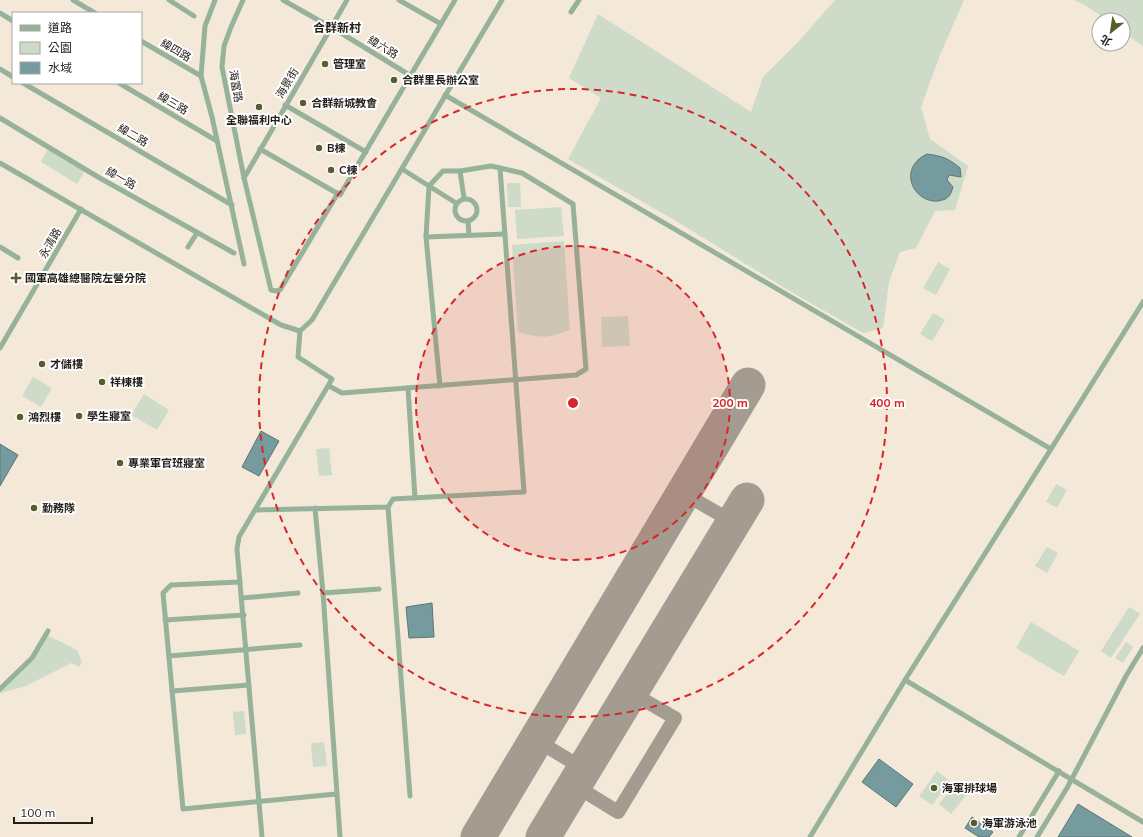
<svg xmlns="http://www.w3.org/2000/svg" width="1143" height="837" font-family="Mulish,'Noto Sans TC',sans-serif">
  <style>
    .green { fill: #cddbc8 }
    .water { fill: #759b9f; stroke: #5c7676 }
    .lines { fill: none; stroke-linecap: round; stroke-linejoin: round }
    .taxiway { stroke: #a49c90; stroke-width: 14 }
    .runway { stroke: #a49c90; stroke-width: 35 }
    .minor { stroke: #96b29b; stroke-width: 5 }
    .ring { fill: none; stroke: #d62828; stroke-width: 2; stroke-dasharray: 7 5 }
    .poi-dot { fill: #575e2c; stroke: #fff; stroke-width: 1.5 }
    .labels { text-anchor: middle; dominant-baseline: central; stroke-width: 4; stroke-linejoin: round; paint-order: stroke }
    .street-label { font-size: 11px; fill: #221e18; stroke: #fff }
    .poi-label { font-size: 11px; font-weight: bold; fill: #221e18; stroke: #fff; text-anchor: start }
    .neighbourhood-label { font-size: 12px; font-weight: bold; fill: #221e18; stroke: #fff }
    .centre { fill: #d62828; stroke: #fff; stroke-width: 2 }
    .ring-label { font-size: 12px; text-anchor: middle; font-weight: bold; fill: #d62828; stroke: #fff; stroke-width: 4; stroke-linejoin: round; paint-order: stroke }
  </style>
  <rect width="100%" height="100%" fill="#f4e8d9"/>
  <g class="green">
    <path d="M835,0h129l-24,55 -19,52 9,32 38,27 -13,44 -20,1 -19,37 -16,4 -11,30 -6,46 -20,5 -75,-43 -112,-69 -108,-62 33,-61 -32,-20 29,-64 153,98 12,-35 35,-35z"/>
    <path d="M1074,0h69v46l-20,-14v-12h-16l-22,-15z"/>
    <path d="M48,149l37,22 -8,13 -36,-22z"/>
    <path d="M507,183h13l1,24h-13z"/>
    <path d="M561,207l3,29 -47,3 -2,-29z"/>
    <path d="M564,241l6,89c-24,9 -27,8 -52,2l-6,-87z"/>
    <path d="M938,262l12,7 -14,26 -13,-7z"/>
    <path d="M933,313l12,7 -13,21 -12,-7z"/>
    <path d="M628,316l2,30 -28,1 -1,-30z"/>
    <path d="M33,377l19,11 -11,19 -19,-11z"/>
    <path d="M144,394l25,16 -12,20 -26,-15z"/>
    <path d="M329,448l3,27 -13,1 -3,-27z"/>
    <path d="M1056,484l11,6 -10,18 -11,-6z"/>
    <path d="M1047,547l11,6 -11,20 -12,-7z"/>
    <path d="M1129,607l11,7 -29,44 -10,-7z"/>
    <path d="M1031,622l48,29 -15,25 -48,-28z"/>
    <path d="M47,635l30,15 5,12 -3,5 -8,-4 -45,23 -26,7v-2l33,-32z"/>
    <path d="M1126,642l7,5 -10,16 -8,-5z"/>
    <path d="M244,711l2,23 -11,1 -2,-23z"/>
    <path d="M324,742l3,24 -14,1 -2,-24z"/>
    <path d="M937,771l13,10 -18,24 -13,-9z"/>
    <path d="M955,784l12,10 -16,20 -12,-10z"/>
  </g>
  <g class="water">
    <path d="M927,154c15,2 21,4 33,14l1,9 -12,-2 -2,5 6,7c-1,3 -2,7 -4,9 -3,4 -7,4 -11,5 -25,2 -41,-33 -11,-47z"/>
    <path d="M261,431l18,10 -20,35 -17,-9z"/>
    <path d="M0,444l18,11 -18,31z"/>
    <path d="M432,603l2,34 -25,1 -3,-31z"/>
    <path d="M879,759l34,25 -17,23 -34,-25z"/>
    <path d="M1078,804l54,33h-74z"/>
    <path d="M972,817l21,15 -4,5h-10l-14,-9z"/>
  </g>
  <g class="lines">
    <g class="taxiway">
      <path d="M683,493l50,29"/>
      <path d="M536,740l48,29"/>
      <path d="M574,785l44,27 57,-94 -45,-26"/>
    </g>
    <g class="runway">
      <path d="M478,837l270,-452"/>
      <path d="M543,837l204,-337"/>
    </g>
    <g class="minor">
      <path d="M73,0l22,13"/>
      <path d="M169,0l25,16"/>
      <path d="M215,0l-10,26 -4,50 11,41 32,147"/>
      <path d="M243,0l-12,27 -7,19 -2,21 22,111 27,112 5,1 4,-1 58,-97"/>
      <path d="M283,0l58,33 70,43"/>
      <path d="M399,0l42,24"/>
      <path d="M571,12l8,-12"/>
      <path d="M0,13l13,8"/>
      <path d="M141,41l60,35"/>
      <path d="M0,69l13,8"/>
      <path d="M23,83l209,122"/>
      <path d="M119,83l98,58"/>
      <path d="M445,95l606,354"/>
      <path d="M285,105l81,47"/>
      <path d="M0,118l98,59 136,76"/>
      <path d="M260,149l80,46 115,-195"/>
      <path d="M0,163l281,162 19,6 12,-11 190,-320"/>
      <path d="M402,169l54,34"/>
      <path d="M460,171l4,27"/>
      <path d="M244,178l103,-178"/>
      <circle cx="466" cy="210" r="11"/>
      <path d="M468,221l1,14"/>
      <path d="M426,237l79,-3"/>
      <path d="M0,247l18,11"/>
      <path d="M188,247l9,-14"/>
      <path d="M0,348l81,-139"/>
      <path d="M329,386l13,7 234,-18 10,-6 -13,-165 -51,-31 -31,-7 -31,5h-17l-14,15 -3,51 14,149"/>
      <path d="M408,388l7,110"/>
      <path d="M388,507l22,289"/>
      <path d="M315,508l8,85 17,244"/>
      <path d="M255,510l133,-3 5,-8 131,-7 -24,-324"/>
      <path d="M240,582l-69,3 -8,8 20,216 153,-15"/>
      <path d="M323,593l56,-4"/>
      <path d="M242,598l56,-5"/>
      <path d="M165,620l79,-5"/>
      <path d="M169,656l131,-11"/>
      <path d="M905,680l238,142"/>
      <path d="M0,689l32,-31 16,-27"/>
      <path d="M172,691l77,-6"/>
      <path d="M262,837l-25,-288 2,-12 93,-158 -34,-22 2,-26"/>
      <path d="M810,837l95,-157 146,-231 92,-147"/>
      <path d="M1019,837l40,-66"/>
      <path d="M1037,837l30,-49 59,-112 17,-28"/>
    </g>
  </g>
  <circle cx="573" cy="403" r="157" fill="#d62828" fill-opacity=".12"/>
  <g class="ring">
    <circle cx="573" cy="403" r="157"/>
    <circle cx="573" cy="403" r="314"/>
  </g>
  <g class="poi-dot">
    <circle cx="325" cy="64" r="4"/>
    <circle cx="394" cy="80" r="4"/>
    <circle cx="303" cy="103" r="4"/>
    <circle cx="259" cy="107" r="4"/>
    <circle cx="319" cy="148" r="4"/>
    <circle cx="331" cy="170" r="4"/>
    <path d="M14 272h4v4h4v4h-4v4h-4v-4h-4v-4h4z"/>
    <circle cx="42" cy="364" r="4"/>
    <circle cx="102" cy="382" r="4"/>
    <circle cx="79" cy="416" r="4"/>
    <circle cx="20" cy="417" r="4"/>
    <circle cx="120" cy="463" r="4"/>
    <circle cx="34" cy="508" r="4"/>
    <circle cx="934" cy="788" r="4"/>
    <circle cx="974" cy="823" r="4"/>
  </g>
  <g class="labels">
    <g class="street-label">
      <text transform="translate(383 47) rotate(31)">緯六路</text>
      <text transform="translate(176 50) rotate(30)">緯四路</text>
      <text transform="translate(287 83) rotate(-59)">海景街</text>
      <text transform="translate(236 86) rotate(80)">海富路</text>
      <text transform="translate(173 103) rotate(30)">緯三路</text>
      <text transform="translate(133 135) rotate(30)">緯二路</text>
      <text transform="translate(121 178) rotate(29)">緯一路</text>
      <text transform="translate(50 243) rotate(-60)">永清路</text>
    </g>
    <g class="poi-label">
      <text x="333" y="64">管理室</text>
      <text x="402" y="80">合群里長辦公室</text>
      <text x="311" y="103">合群新城教會</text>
      <text x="259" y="120" text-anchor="middle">全聯福利中心</text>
      <text x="327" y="148">B棟</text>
      <text x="339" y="170">C棟</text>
      <text x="25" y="278">國軍高雄總醫院左營分院</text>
      <text x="50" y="364">才儲樓</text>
      <text x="110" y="382">祥棟樓</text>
      <text x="87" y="416">學生寢室</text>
      <text x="28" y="417">鴻烈樓</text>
      <text x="128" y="463">專業軍官班寢室</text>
      <text x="42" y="508">勤務隊</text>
      <text x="942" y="788">海軍排球場</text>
      <text x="982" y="823">海軍游泳池</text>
    </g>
    <g class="neighbourhood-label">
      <text x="337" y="27">合群新村</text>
    </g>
  </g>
  <circle cx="573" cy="403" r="6" class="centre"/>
  <g class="ring-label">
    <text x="730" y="407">200 m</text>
    <text x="887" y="407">400 m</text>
  </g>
  <rect x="12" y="12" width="130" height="72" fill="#ffffff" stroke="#a7a5a3"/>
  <rect x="20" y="25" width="20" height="6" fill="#96b29b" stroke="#a7a5a3"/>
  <text x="48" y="32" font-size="12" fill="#221e18">道路</text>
  <rect x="20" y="42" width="20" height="12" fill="#cddbc8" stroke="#a7a5a3"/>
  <text x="48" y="52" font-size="12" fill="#221e18">公園</text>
  <rect x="20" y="62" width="20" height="12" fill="#759b9f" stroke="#a7a5a3"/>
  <text x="48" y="72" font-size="12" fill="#221e18">水域</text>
  <g transform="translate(1111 32) rotate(210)"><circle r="19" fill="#ffffff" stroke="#a7a5a3"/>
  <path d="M0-3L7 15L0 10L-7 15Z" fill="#575e2c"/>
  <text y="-6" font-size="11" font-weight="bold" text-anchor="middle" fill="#221e18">北</text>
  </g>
  <path d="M14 817v6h78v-6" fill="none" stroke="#221e18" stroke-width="2"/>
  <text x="20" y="817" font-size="12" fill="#221e18" stroke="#ffffff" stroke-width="3" paint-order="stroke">100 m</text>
</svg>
